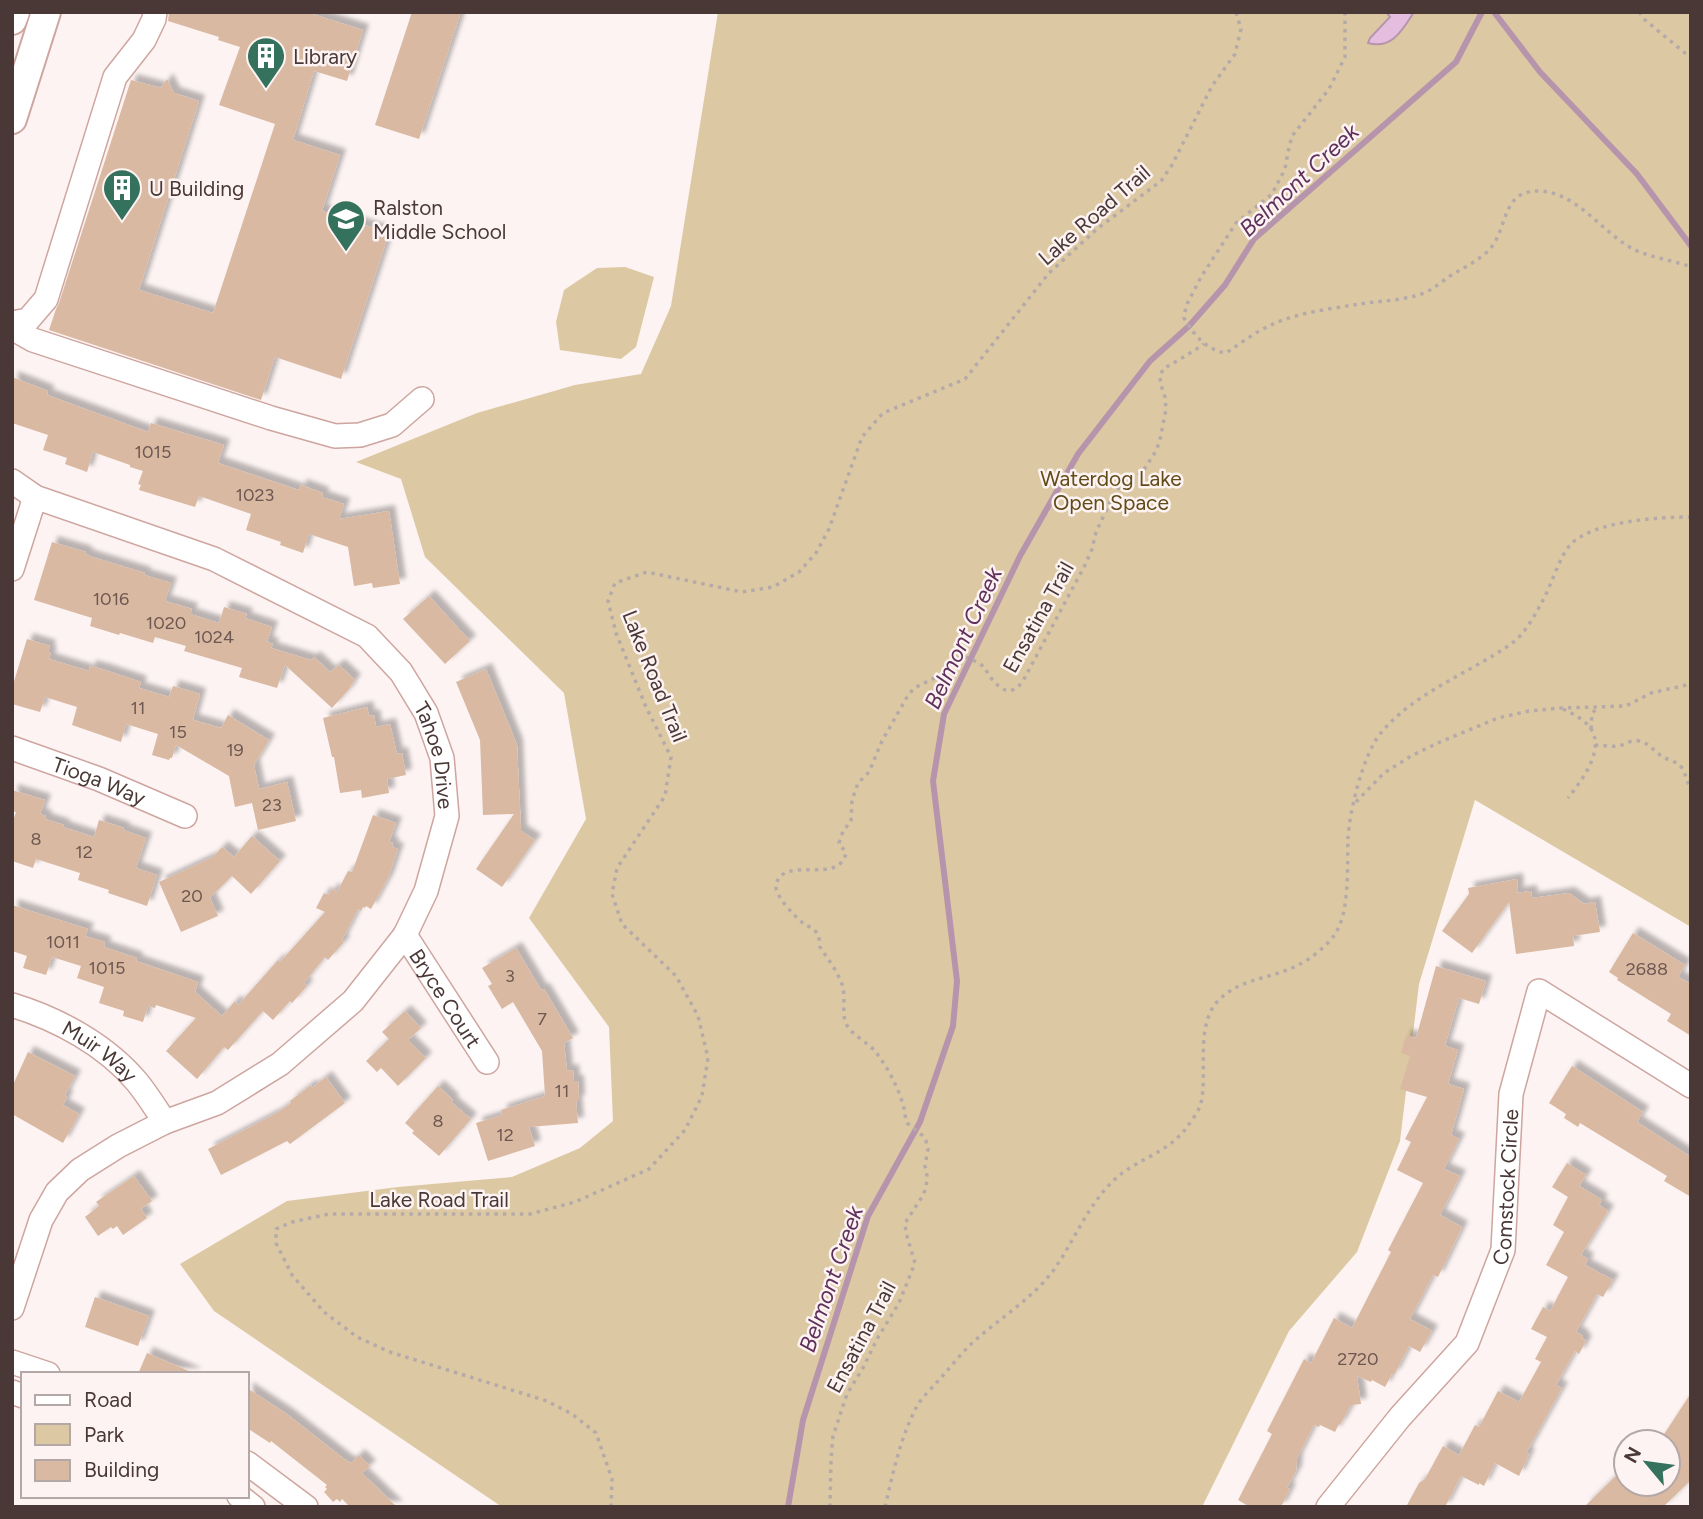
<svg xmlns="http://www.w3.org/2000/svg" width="1703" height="1519" font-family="Figtree,sans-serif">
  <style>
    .green { fill: #dcc9a3 }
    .water { fill: #e4bddf; stroke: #b695ac; stroke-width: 2 }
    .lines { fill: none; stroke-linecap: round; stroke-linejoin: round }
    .stream { stroke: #b695ac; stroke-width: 6 }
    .building { fill: #dab9a2; filter: url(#shadow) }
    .minor-casing { stroke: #cea59f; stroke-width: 26 }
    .major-casing { stroke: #cea59f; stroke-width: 32 }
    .path { stroke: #b6aaa9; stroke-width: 3.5; stroke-dasharray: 3.5 5; stroke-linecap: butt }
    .minor { stroke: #fff; stroke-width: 23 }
    .major { stroke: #fff; stroke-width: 28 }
    .labels { text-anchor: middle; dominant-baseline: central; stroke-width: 5; stroke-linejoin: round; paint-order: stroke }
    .number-label { font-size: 18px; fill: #6d5851 }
    .poi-label { font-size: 21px; fill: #493836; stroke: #fcf3f2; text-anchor: start }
    .street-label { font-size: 21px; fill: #493836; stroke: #fcf3f2 }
    .park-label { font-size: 21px; fill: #624b18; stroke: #fcf3f2 }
    .water-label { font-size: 23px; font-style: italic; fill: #60305c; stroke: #fcf3f2 }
  </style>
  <defs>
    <filter id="shadow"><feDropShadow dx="6" dy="-6" stdDeviation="2" flood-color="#0004"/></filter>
  </defs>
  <rect width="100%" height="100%" fill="#fcf3f2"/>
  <g class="green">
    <path d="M718,12h973v915l-216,-127 -56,184 -19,157 -43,111 -68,79 -87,176h-700l-288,-196 -34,-47 107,-63 111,-14 114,-10 68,-29 33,-27 -4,-94 -80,-109 57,-99 -22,-126 -139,-136 -24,-78 -45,-17 121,-49 98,-28 66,-11 30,-68z"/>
    <path d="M625,267l29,10 -18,70 -15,12 -61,-9 -4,-28 8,-32 33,-22z"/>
  </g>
  <path class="water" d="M1386,12h28c-11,17 -22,38 -46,31l2,-5 20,-21z"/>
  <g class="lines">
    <g class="stream">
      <path d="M1494,12l46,60 97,102 54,72"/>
      <path d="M788,1507l15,-87 65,-204 52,-94 33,-96 4,-45 -24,-200 11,-67 76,-158 58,-102 72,-93 39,-35 36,-41 29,-46 202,-177 26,-50"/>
    </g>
  </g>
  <g class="building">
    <path d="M169,12h137l57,18 -16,51 -33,-10 -21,69 47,15 -18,56 67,22 -48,146 -66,-22 -14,43 -212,-70 7,-21 3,-6 72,-223 30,8 6,-9 7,14 25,8 -60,189 74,23 62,-189 -56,-19 21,-58 -22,-7 1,-3 -51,-16z"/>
    <path d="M412,12h49l-42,127 -44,-14z"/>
    <path d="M12,377l36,14 -1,4 101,37 3,-9 73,22 -6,18 81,27 2,-5 22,8 -1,4 22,7 -5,15 50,-8 11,73 -27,4 -1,-5 -18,3 -6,-39 -39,-13 -6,19 -23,-8 1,-3 -35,-12 5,-16 -52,-18 -4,11 -56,-17 2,-5 -3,-1 5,-13 -13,-4v-2l-37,-13 -6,20 -22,-8 2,-6 -24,-8 5,-15 -36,-12z"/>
    <path d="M52,542l34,10 -1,2 7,3 53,16 -1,2 27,8 -6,18 27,8 -2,5 29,9 5,-16 23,7 -2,4 27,9 -5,15 6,2 -2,4 40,12 3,-3 16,15 9,-7 16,15 -5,6 1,1 -19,21 -47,-43 -8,23 -38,-11 3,-9 -58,-17 2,-5 -31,-9 -2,6 -33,-10 -1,2 -29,-9 2,-8 -58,-18z"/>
    <path d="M429,596l41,45 -25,23 -42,-45z"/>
    <path d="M27,639l23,7 -2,6h3l-2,7 40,12 1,-5 15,4 36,12 -2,6 30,9 4,-11 27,8 -7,26 28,8 7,-13 41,25 -15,25 5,24 28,-7 9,39 -38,9 -6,-27 -17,4 -6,-31 -53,-31 -4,13h-2l-1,2 -17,-5 6,-21 -32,-10 -5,18 -49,-17 5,-18 -32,-10 -5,15 -28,-8v-16z"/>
    <path d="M486,669l31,76 4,86 14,9 -33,47 -26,-18 38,-55 -31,1 -3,-75 -24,-58z"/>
    <path d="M367,707l2,9 5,-1 2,12 14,-3 7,30 5,-1 4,22 -19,4 2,14 -27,5 -1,-8 -21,3 -6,-36h-2l-9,-39z"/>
    <path d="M12,790l33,10 -5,14 6,2 -1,3 19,6 -1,2 31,10 5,-17 25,8 -1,2 23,8 -10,30 21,7 -10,31 -39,-13 1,-3 -31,-10 2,-7 -44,-14 -3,9 -21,-7v-37l4,-12 -4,-1z"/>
    <path d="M373,815l23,8 -7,19 4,1 -1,4 6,2 -10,29 -17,31 -5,-3 -1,2 -2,-1 -2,4 -3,-2 -16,31 2,2 -16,18 -3,-3 -21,26 3,3 -15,17 -2,-2 -17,19 -10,-9 -35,39 -4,-3 -27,32 -31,-28 30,-33 -40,-13 -1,3 -7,-2 -5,16 -20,-6 1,-5 -25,-8 5,-16 -27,-9 4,-12 -29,-9 -6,18 -23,-7 4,-12 -15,-5v-46l76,24 -3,7 20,6 -1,5 33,11 -1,3 62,21 -3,10 27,24 13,-15 3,4 40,-45 2,2 45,-50 -9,-4 8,-15 5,2 3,-6 5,3 11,-21 4,1z"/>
    <path d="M252,836l28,25 -29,33 -19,-18 -22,22 8,18 -37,16 -22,-50 54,-25 9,-10 12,10z"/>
    <path d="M1517,879l1,11 -2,3 15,-2 1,7 37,-5 15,11 11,-2 5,30 -27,4 1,10 -58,8 -7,-52 -37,51 -30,-22 27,-37 -1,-6z"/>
    <path d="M1633,933l52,32 -7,12 13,7v52l-24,-15 4,-7 -54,-34 1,-2 -9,-6z"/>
    <path d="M516,948l25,42 3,-1 29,49 -9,5 3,28 6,-1 1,11h4l1,20h-3l2,22 -49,4 6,19 -47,15 -12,-38 26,-8 -1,-5 44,-14 -3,-45 -29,-49 -11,7 -14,-23 4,-2 -10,-16z"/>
    <path d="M1436,966l50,15 -7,23 -20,-6 -14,48 13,4 -10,34 16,5 -13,46 8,4 -15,30 16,7 -20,39 22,12 -24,50 -5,-2 -23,44 22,12 -12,21 -11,-6 -15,29 -2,-1 -7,13 -13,-7 -1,2 -14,-6 4,28 -10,1 -11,20 -1,-1 -4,8 -15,-7 -1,2 -5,-2 -17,33 -1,13 -9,17 3,1 -9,18h-31l-12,-7 34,-66 -5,-3 37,-72 7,4 23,-45 18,10 39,-76 -3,-2 35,-67 -26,-13 14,-28 -6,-3 22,-42 -27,-8 10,-33 -9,-3 5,-18 10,3z"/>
    <path d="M405,1011l16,17 -13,12 18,18 -28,28 -17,-18 -4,4 -11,-11 23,-22 -7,-7z"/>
    <path d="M28,1052l47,24 -10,19 2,2 -4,8 16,9 -16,29 -51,-29v-27z"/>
    <path d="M1572,1066l71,46 -6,10 54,35v40l-27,-16 3,-5 -87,-53 -2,4 -14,-9 2,-4 -17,-11z"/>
    <path d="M326,1077l19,26 -55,41 -3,-3 -66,34 -13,-26 69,-36 14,-10 -1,-2 21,-16 1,3z"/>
    <path d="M438,1086l15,14 -2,2 20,17 -32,37 -27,-23 2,-2 -9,-8z"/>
    <path d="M1567,1163l19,12 -7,11 23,14 -3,5 9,6 -27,44 7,4 -3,6 28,15 -10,17 -6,-3 -21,38 7,4 -1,2 4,3 -7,13 -4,-3 -19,34 6,3 -36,65 3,1 -10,22 -24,-13 -11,23 -5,-3v2l-18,-9 -16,31h-39l13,-24 6,-4 18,-33 16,9 16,-30 4,2 19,-36 21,11 22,-40 -6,-3 12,-22 -16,-8 12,-22 7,4 18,-34 -22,-12 18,-33 -11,-7 15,-28 -16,-10z"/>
    <path d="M134,1176l18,25 -11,8 6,9 -24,17 -6,-9 -4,3 -2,-2 -13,9 -13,-19 14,-11 -3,-4z"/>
    <path d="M95,1297l54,19 -11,30 -53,-19z"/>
    <path d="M147,1353l49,21h-58z"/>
    <path d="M247,1388l41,27 60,47 1,-1 2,2 8,-8 11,11 -8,7 35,34h-47l-8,-8 -2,3 -3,-3 -4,3 -9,-10 3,-3 -2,-2 2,-2 -56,-44 -1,2 -23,-15z"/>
    <path d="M1691,1393v87l-28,27h-79l42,-41v25l5,-7h37v-42h-9z"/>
  </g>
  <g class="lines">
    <defs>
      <g id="minor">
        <path d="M12,323l16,-3 18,-21 69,-222 29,-37 10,-21 1,-7"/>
        <path d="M12,328l21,12 238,78 64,18 25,-1 32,-10 30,-26"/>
        <path id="s1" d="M12,481l23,16 179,62 153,77 34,36 25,41 16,45 5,58 -21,75 -21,44 -52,66 -73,63 -63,39 -52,19 -47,24 -38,24 -23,22 -16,28 -29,88"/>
        <path d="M12,569l23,-72"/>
        <path id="s2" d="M12,748l87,31 86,37"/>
        <path id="s3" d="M405,935l82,127"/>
        <path id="s4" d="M12,1005c46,14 94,40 125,77 10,12 19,27 28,40"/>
        <path d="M12,1362l36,12"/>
        <path d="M12,1392l11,4"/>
        <path d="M247,1463l59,44"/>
        <path d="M239,1496l14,11"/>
        <path id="s5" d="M1328,1507l72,-90 67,-74 36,-93 8,-156 28,-103 152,95"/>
      </g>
      <g id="major">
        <path d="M12,20l3,-8"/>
        <path d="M12,119l34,-107"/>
      </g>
    </defs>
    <use href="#minor" class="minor-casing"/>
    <use href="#major" class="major-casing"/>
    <g class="path">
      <path d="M1345,12v45l-16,32 -37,47 -4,16 -3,17 -13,25 -36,29 -35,54 -15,29 -2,12c10,17 22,32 42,35 19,-13 38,-27 60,-34 23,-8 50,-11 74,-15 24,-4 51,-3 72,-15 6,-4 12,-9 18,-13 13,-8 28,-15 39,-26 20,-21 11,-61 52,-59 38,3 62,43 94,59 18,8 37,10 56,17"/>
      <path d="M1639,12l6,8 46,38"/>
      <path d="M1563,709c8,4 17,8 24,15 22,22 -5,56 -19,74"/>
      <path d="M1591,729l1,-16 6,-5"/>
      <path d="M1595,745c7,0 15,2 23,1 7,-1 13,-7 21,-5 10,2 16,11 24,16 7,4 14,4 19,11 4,7 5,14 9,21"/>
      <path d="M1356,802l28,-29 27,-17 29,-14 58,-24 31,-7 32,-3 65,-2 25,-13 40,-9"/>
      <path d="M611,1507l1,-28 -16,-46 -24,-19 -25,-13 -157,-49 -33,-15 -33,-25 -32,-37 -16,-32v-14l16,-7 37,-8h201l45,-12 74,-33 36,-39 17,-34 6,-38 -10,-42 -22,-40 -54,-52 -10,-30 5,-26 48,-72 6,-39 -25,-50 -30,-74 -8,-32 7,-18 32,-11 95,20 31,-5 26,-15 17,-19 13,-24 33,-92 21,-24 82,-34 84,-106 48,-44 64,-48 11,-16 40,-79 23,-32 6,-25 -5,-17"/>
      <path d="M830,1507l1,-48 2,-23 14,-42 16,-26 14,-29 22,-36 16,-40 -9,-30 -1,-10 17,-26 4,-9 1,-12 -2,-10 3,-17 -2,-8 -4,-6 -15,-12c-2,-5 -2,-10 -3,-15 -5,-19 -15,-38 -26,-53 -8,-13 -28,-19 -33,-34 -3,-12 1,-25 -3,-37 -4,-10 -10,-20 -16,-28 -2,-3 -4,-6 -6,-9 -2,-5 1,-11 -4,-15 -3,-4 -9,-6 -13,-9 -8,-6 -29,-28 -27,-38 7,-31 63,1 70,-32l-7,-10 4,-12 8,-10 1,-21 6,-17 11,-11 13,-31 25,-44 7,-9 33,-16 8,-12 8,-4c7,3 16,6 22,12 2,3 3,7 6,10 11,13 20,19 32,3l62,-116 7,-16 4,-17 16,-34 5,-9 9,-4 17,-14 13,-20 4,-11 6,-31 -1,-12 -4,-12 -1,-8 3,-8 29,-17 12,-8"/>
      <path d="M885,1507c8,-34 15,-68 31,-99 5,-10 15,-19 22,-27 11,-12 21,-25 32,-36 27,-25 61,-45 83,-74 20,-28 33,-62 57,-87 22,-24 58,-30 77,-57 5,-7 12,-16 14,-24 7,-31 -6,-76 16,-101 23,-25 53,-22 81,-37 13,-6 29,-19 37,-31 15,-22 12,-68 13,-95 1,-26 15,-84 32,-105 33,-41 88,-60 131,-90 14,-10 24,-29 32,-44 9,-16 16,-43 28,-56 23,-23 88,-27 120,-27"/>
    </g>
    <use href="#minor" class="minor"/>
    <use href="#major" class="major"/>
  </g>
  <defs>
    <symbol id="building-pin" viewBox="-11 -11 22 30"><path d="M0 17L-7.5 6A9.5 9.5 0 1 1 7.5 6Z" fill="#35725e" stroke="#fcf3f2"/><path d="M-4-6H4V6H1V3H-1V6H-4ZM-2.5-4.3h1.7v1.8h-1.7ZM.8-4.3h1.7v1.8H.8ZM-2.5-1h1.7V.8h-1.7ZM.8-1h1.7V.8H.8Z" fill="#fff"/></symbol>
    <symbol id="school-pin" viewBox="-11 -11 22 30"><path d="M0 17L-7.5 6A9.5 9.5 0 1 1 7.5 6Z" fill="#35725e" stroke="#fcf3f2"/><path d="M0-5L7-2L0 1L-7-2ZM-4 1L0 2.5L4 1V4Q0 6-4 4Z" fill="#fff"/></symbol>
  </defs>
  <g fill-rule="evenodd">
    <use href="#building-pin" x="244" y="34" width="44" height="60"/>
    <use href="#building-pin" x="100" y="166" width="44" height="60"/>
    <use href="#school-pin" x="324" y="197" width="44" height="60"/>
  </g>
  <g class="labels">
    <g class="number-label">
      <text x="153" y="452">1015</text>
      <text x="255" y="495">1023</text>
      <text x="111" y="599">1016</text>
      <text x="166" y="623">1020</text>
      <text x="214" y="637">1024</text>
      <text x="138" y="708">11</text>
      <text x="178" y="732">15</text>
      <text x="235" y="750">19</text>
      <text x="272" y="805">23</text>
      <text x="36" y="839">8</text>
      <text x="84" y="852">12</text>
      <text x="192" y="896">20</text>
      <text x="63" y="942">1011</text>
      <text x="107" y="968">1015</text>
      <text x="1647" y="969">2688</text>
      <text x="510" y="976">3</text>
      <text x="542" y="1019">7</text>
      <text x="562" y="1091">11</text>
      <text x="438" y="1121">8</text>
      <text x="505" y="1135">12</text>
      <text x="1358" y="1359">2720</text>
    </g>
    <g class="poi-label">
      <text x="293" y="56">Library</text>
      <text x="149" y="188">U Building</text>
      <text x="373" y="207">Ralston<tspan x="373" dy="24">Middle School</tspan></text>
    </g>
    <g class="street-label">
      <text transform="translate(1094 215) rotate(-41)">Lake Road Trail</text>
      <text transform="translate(1038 617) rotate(-61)">Ensatina Trail</text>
      <text transform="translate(655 676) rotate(68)">Lake Road Trail</text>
      <text stroke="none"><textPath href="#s1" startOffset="530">Tahoe Drive</textPath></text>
      <text stroke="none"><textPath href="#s2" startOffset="93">Tioga Way</textPath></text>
      <text stroke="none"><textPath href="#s3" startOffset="75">Bryce Court</textPath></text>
      <text stroke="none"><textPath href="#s4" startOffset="100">Muir Way</textPath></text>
      <text stroke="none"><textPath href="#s5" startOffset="378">Comstock Circle</textPath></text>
      <text x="439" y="1199">Lake Road Trail</text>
      <text transform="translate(861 1337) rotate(-62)">Ensatina Trail</text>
    </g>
    <g class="park-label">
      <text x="1111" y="478">Waterdog Lake<tspan x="1111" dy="24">Open Space</tspan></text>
    </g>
    <g class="water-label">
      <text transform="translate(1299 180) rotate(-43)">Belmont Creek</text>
      <text transform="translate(963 638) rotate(-65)">Belmont Creek</text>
      <text transform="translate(831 1279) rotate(-71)">Belmont Creek</text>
    </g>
  </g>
  <rect width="1703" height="1519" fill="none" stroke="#493836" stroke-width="28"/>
  <rect x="21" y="1372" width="228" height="126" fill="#fcf3f2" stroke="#b4a8a7" stroke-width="2"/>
  <rect x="35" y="1395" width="35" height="10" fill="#ffffff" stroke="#b4a8a7" stroke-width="2"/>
  <text x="84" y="1407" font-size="21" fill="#493836">Road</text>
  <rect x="35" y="1424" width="35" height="21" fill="#dcc9a3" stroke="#b4a8a7" stroke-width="2"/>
  <text x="84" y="1442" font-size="21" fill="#493836">Park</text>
  <rect x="35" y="1460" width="35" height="21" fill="#dab9a2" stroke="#b4a8a7" stroke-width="2"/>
  <text x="84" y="1477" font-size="21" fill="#493836">Building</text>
  <g transform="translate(1647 1463) rotate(299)"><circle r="33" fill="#fcf3f2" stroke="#b4a8a7" stroke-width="2"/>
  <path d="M0-5L12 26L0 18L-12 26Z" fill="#35725e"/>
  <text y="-10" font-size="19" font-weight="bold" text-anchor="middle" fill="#493836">N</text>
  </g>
</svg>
